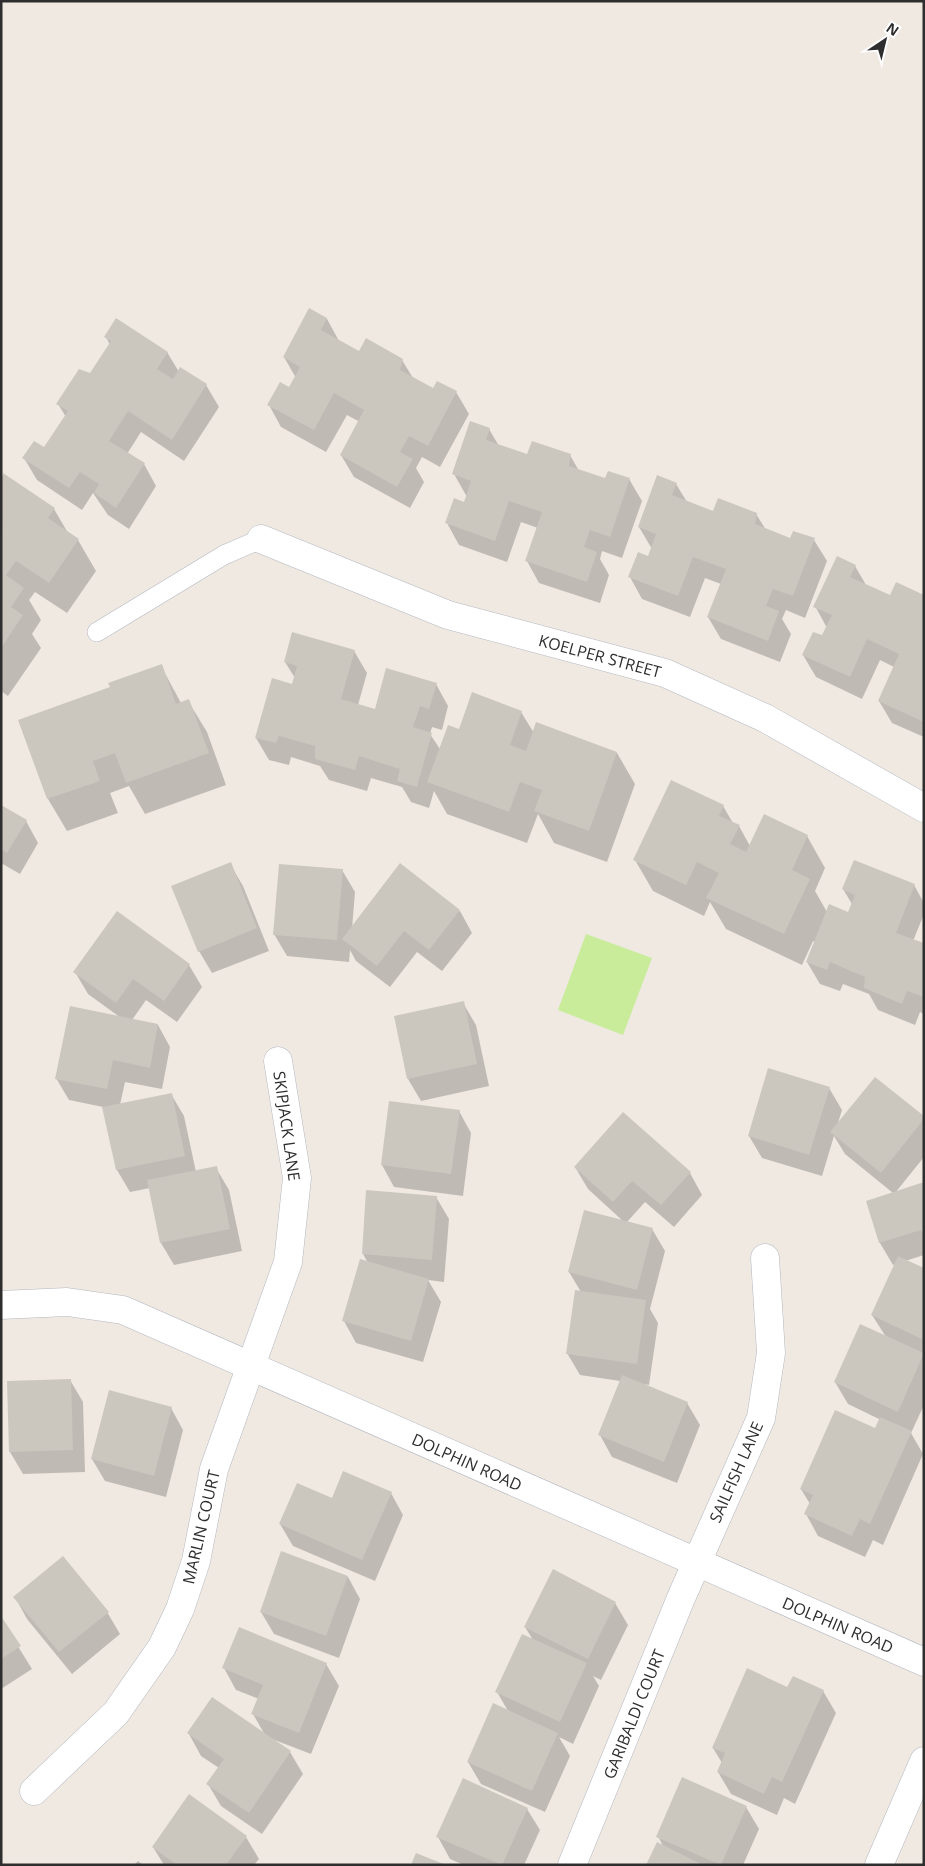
<svg xmlns="http://www.w3.org/2000/svg" width="925" height="1866" font-family="'Open Sans',sans-serif">
  <style>
    .pitch { fill: #c9ec9a }
    .shadow { fill: #0003 }
    .building { fill: #cbc7bf }
    .lines { fill: none; stroke-linecap: round; stroke-linejoin: round }
    .service-casing { stroke: #b4b7c1; stroke-width: 20 }
    .minor-casing { stroke: #b4b7c1; stroke-width: 29 }
    .tertiary-casing { stroke: #b4b7c1; stroke-width: 29 }
    .service { stroke: #fff; stroke-width: 19 }
    .minor { stroke: #fff; stroke-width: 28 }
    .tertiary { stroke: #fff; stroke-width: 28 }
    .labels { text-anchor: middle; dominant-baseline: central; stroke-width: 4.5; stroke-linejoin: round; paint-order: stroke }
    .street-label { font-size: 16px; fill: #2e2e2e; stroke: #fff }
  </style>
  <rect width="100%" height="100%" fill="#efe9e1"/>
  <path class="pitch" d="M586,934l66,24 -29,77 -65,-25z"/>
  <g class="shadow">
    <path d="M310,310l17,9 12,22 21,12 42,7 11,18 21,11 22,3 13,22 -29,53 -18,-10 -6,11 8,14 -14,26 -56,-31 -13,-22 19,-33 -13,-7 -21,37 -45,-25 -12,-22 21,-16 6,-11 -12,-21z"/>
    <path d="M106,337l61,15 12,20 27,13 13,22 -35,54 -43,-29 -14,22 17,10 12,22 -27,43 -21,-14 -15,-22 -11,17 -45,-30 -13,-22 21,-9 21,-32 -8,-13 33,-29 19,-30z"/>
    <path d="M489,429l10,17 29,10 42,-1 9,16 27,9 23,-1 13,22 -20,57 -20,-7 -2,8 9,16 -9,28 -61,-20 -12,-22 11,-33 -17,-6 -14,40 -48,-17 -12,-22 17,-20 3,-6 -13,-23z"/>
    <path d="M3,475l51,34 14,24 10,7 18,31 -29,42 -32,-21 -6,8 12,20 -9,14 9,14 -33,48 -7,-5v-213z"/>
    <path d="M676,484l11,18 26,11 43,1 10,16 25,10h23l13,21 -22,57 -19,-8 -4,9 9,15 -11,28 -59,-23 -13,-22 13,-33 -16,-6 -15,39 -48,-18 -12,-22 19,-20 3,-8 -13,-22z"/>
    <path d="M855,566l11,19 24,11h34v141l-32,-14 -13,-22 15,-34 -14,-7 -18,39 -46,-22 -13,-22 20,-18 4,-9 -12,-22z"/>
    <path d="M354,651l13,22 -9,32 18,5 60,-26 12,22 -6,24 -10,-3 -2,7 10,15 19,-18 62,-19 13,21 83,20 18,31 -28,78 -53,-19 -16,-29 -11,29 -80,-29 -13,-23 -5,17 -18,-6 -9,-15 -31,-9 -4,13 -38,-11 -9,-14 -29,-9 -2,8 -20,-5 -13,-22 37,-53 2,-7 -10,-16z"/>
    <path d="M161,666l20,37 7,-2 19,31 19,53 -81,29 -16,-28 -19,7 8,20 -51,18 -19,-32 -28,-78 92,-33z"/>
    <path d="M723,806l10,17 6,3 11,20 57,-10 18,32 -10,23 12,21 22,2 3,-10 -9,-15 71,-4 10,18v11l-11,27 11,4v69l-4,-2 -5,13 -37,-15 -9,-16 -26,-10 -3,7 -20,-7 -13,-22 8,-20 -2,-1 -11,24 -76,-36 -16,-27 -6,14 -51,-25 -18,-31z"/>
    <path d="M1,807l25,14 12,22 -18,31 -19,-11z"/>
    <path d="M230,864l13,22 26,65 -57,22 -13,-22z"/>
    <path d="M342,870l13,22 -3,37 108,-18 12,22 -30,38 -25,-19 -27,35 -34,-26 -6,-11 -1,12 -62,-6 -13,-22z"/>
    <path d="M117,913l72,52 13,22 -25,35 -31,-22 -14,20 26,5 12,22 -8,42 -37,-7 -5,23 51,-11 13,22 12,56 20,-4 13,22 13,61 -68,14 -13,-22 -11,-55 -20,4 -13,-22 -14,-63 -34,-7 -13,-22 65,-60 -33,-24 -13,-22z"/>
    <path d="M463,1003l13,22 13,61 -68,15 -13,-22z"/>
    <path d="M829,1088l13,22 -5,16 87,-9v40l-29,36 29,-9v71l-19,6 19,9v135l-13,28 12,21 -40,91 -10,-5 -8,17 -47,-21 -12,-22 4,-10 -9,-15 75,-59 5,-10 -33,-16 -13,-22 51,-45 -14,-22 24,-51 -3,1 -13,-22 -13,-41 26,-9 -48,-39 -11,-18 -12,40 -60,-18 -13,-22z"/>
    <path d="M459,1111l12,22 -8,63 -69,-9 -12,-22z"/>
    <path d="M575,1167l115,6 12,22 -28,32 -29,-25 -18,20 25,7 13,22 -15,58 8,14 -9,62 -5,-1 43,19 13,22 -23,58 -65,-26 -12,-22 20,-54 -40,-6 -13,-22 14,-61 -12,-20 55,-50 -36,-33z"/>
    <path d="M368,1192l68,5 13,22 -5,63 -16,-2 13,22 -18,60 -67,-19 -12,-22 24,-58 -5,-9z"/>
    <path d="M70,1380l13,22 2,70 -62,2 -13,-22z"/>
    <path d="M171,1408l12,22 -17,67 -61,-16 -13,-22z"/>
    <path d="M391,1493l12,22 -28,66 -82,-35 -13,-22 53,-24z"/>
    <path d="M348,1577l12,22 -21,59 -65,-24 -13,-22z"/>
    <path d="M15,1597l92,15 13,22 -48,40 -45,-55z"/>
    <path d="M615,1603l13,22 -27,55 -8,-4 6,10 -26,58 -14,-7 11,19 -25,56 -64,-28 -13,-22 40,-51 -11,-19 36,-52 -8,-13z"/>
    <path d="M1,1619l31,50 -31,20z"/>
    <path d="M326,1664l13,22 -28,68 -39,-15 18,13 13,22 -41,60 -41,-28 -13,-22 11,-16 -18,-12 -12,-22 76,1 -12,-21 6,-15 -23,-9 -12,-22z"/>
    <path d="M788,1689l35,2 13,22 -41,91 -11,-6 -7,17 -46,-21 -13,-22 4,-9 -9,-15z"/>
    <path d="M746,1807l13,22 -16,36h-96l16,-19 -5,-10z"/>
    <path d="M527,1809l13,21 -16,35h-60l-14,-6 -12,-22z"/>
    <path d="M246,1837l13,22 -5,6h-90l-11,-18z"/>
    <path d="M138,1861l5,4h-9z"/>
  </g>
  <g class="building">
    <path d="M309,308l18,10 -6,12 38,21 7,-13 37,21 -3,11 33,18 4,-7 20,10 -29,55 -19,-10 -9,16 13,7 -16,28 -57,-32 24,-45 -30,-17 -20,37 -47,-25 13,-23 9,5 11,-20 -17,-10z"/>
    <path d="M116,318l52,34 -11,17 16,10 7,-12 27,17 -35,56 -44,-29 -19,30 36,22 -29,45 -22,-15 5,-9 -19,-12 -11,16 -47,-30 12,-17 10,6 24,-36 -12,-7 23,-35 11,4 21,-32 -7,-4z"/>
    <path d="M470,421l20,7 -4,12 41,14 5,-13 39,13 -2,12 36,12 3,-7 22,7 -20,59 -20,-7 -6,17 13,5 -10,30 -62,-21 17,-49 -33,-11 -14,40 -50,-18 9,-25 10,4 7,-21 -19,-7z"/>
    <path d="M3,473l52,35 -7,10 31,21 -30,44 -33,-22 -10,14 18,13 -13,19 12,8 -22,33z"/>
    <path d="M657,475l20,8 -5,12 41,16 5,-13 39,15 -2,11 35,14 3,-7 22,7 -22,58 -20,-7 -7,17 13,5 -11,30 -61,-24 19,-48 -33,-12 -15,39 -50,-19 10,-25 10,4 8,-22 -18,-7z"/>
    <path d="M837,556l19,9 -6,12 40,18 6,-13 28,13v127l-46,-21 21,-47 -32,-15 -17,38 -48,-22 11,-23 9,3 10,-20 -19,-8z"/>
    <path d="M292,632l63,18 -14,49 34,10 11,-41 51,15 -8,26 -9,-3 -7,21 19,6 -15,54 -20,-6 3,-12 -41,-13 -4,14 -40,-11v-13l-36,-10 -3,7 -21,-5 17,-60 20,6 5,-18 -13,-4z"/>
    <path d="M162,664l14,40 13,-5 20,54 -83,30 -11,-30 -22,8 7,20 -53,18 -29,-79 92,-33 -2,-4z"/>
    <path d="M472,692l50,19 -12,34 16,6 10,-29 81,30 -28,79 -55,-20 8,-21 -22,-8 -11,30 -82,-30 21,-57 11,4z"/>
    <path d="M671,780l53,25 -5,11 21,9 -10,19 16,8 18,-38 44,21 -16,35 18,9 -26,55 -78,-36 13,-25 -22,-11 -11,23 -53,-25z"/>
    <path d="M1,805l26,15 -20,33 -6,-4z"/>
    <path d="M854,860l61,24 -19,49 28,10v54l-17,-6 -5,13 -38,-16 1,-11 -35,-15 -3,8 -21,-8 23,-58 19,8 7,-17 -13,-6z"/>
    <path d="M231,862l26,66 -59,24 -27,-66z"/>
    <path d="M400,863l60,47 -31,40 -25,-19 -27,35 -35,-27z"/>
    <path d="M279,864l64,5 -6,71 -64,-5z"/>
    <path d="M117,911l73,53 -26,37 -31,-22 -17,24 -43,-31z"/>
    <path d="M464,1001l13,63 -70,15 -13,-63z"/>
    <path d="M70,1006l88,18 -8,44 -37,-8 -6,29 -52,-10z"/>
    <path d="M768,1068l62,19 -21,68 -61,-19z"/>
    <path d="M875,1077l49,39v3l-43,54 -51,-41z"/>
    <path d="M172,1093l13,63 -69,14 -14,-63z"/>
    <path d="M389,1101l71,9 -9,64 -70,-9z"/>
    <path d="M623,1112l68,60 -30,33 -29,-24 -19,21 -39,-35z"/>
    <path d="M217,1166l13,63 -70,14 -13,-63z"/>
    <path d="M924,1182v54l-3,-6 -42,13 -13,-42z"/>
    <path d="M366,1190l71,6 -5,64 -70,-6z"/>
    <path d="M584,1210l69,18 -16,62 -69,-18z"/>
    <path d="M898,1256l26,12v72l-53,-25z"/>
    <path d="M360,1259l69,20 -18,62 -69,-20z"/>
    <path d="M575,1290l71,10 -9,64 -71,-10z"/>
    <path d="M860,1324l64,29 -26,59 -64,-30z"/>
    <path d="M622,1375l66,27 -24,60 -66,-27z"/>
    <path d="M71,1379l2,71 -64,2 -2,-71z"/>
    <path d="M109,1390l63,17 -18,69 -63,-17z"/>
    <path d="M835,1410l40,18 5,-11 32,14 -42,93 -10,-5 -8,17 -48,-22 9,-19 -13,-6z"/>
    <path d="M343,1471l49,21 -30,68 -83,-36 18,-41 35,15z"/>
    <path d="M281,1551l67,25 -22,60 -66,-24z"/>
    <path d="M63,1556l46,56 -50,40 -46,-55z"/>
    <path d="M553,1569l63,33 -28,57 -64,-32z"/>
    <path d="M1,1616l20,30 -20,13z"/>
    <path d="M239,1627l88,36 -28,70 -48,-19 12,-29 -41,-17z"/>
    <path d="M522,1634l65,29 -27,59 -65,-30z"/>
    <path d="M747,1668l40,19 6,-11 31,14 -42,92 -10,-5 -8,17 -47,-22 8,-19 -13,-5z"/>
    <path d="M212,1697l79,54 -42,62 -43,-29 18,-25 -37,-26z"/>
    <path d="M493,1703l65,30 -26,58 -65,-29z"/>
    <path d="M682,1777l65,29 -26,59 -65,-28z"/>
    <path d="M463,1778l65,30 -26,57 -66,-28z"/>
    <path d="M189,1794l58,42 -21,29h-49l-25,-18z"/>
    <path d="M657,1842l46,23h-57z"/>
    <path d="M416,1853l30,12h-35z"/>
  </g>
  <g class="lines">
    <defs>
      <path id="service" d="M97,632l127,-77 37,-16"/>
      <g id="minor">
        <path d="M261,539l187,76 217,58 100,45 159,90"/>
        <path d="M1,1305l66,-3 56,8 801,352"/>
        <path d="M34,1791l82,-78 46,-66 18,-38 16,-48 18,-92 74,-207 9,-84 -19,-117"/>
        <path d="M572,1865l109,-267 80,-180 10,-65 -6,-95"/>
      </g>
      <path id="tertiary" d="M879,1865l45,-104"/>
    </defs>
    <use href="#service" class="service-casing"/>
    <use href="#minor" class="minor-casing"/>
    <use href="#tertiary" class="tertiary-casing"/>
    <use href="#service" class="service"/>
    <use href="#minor" class="minor"/>
    <use href="#tertiary" class="tertiary"/>
  </g>
  <g class="labels">
    <g class="street-label">
      <text transform="translate(600 656) rotate(15)">KOELPER STREET</text>
      <text transform="translate(287 1126) rotate(82)">SKIPJACK LANE</text>
      <text transform="translate(467 1462) rotate(24)">DOLPHIN ROAD</text>
      <text transform="translate(736 1472) rotate(-66)">SAILFISH LANE</text>
      <text transform="translate(201 1527) rotate(-77)">MARLIN COURT</text>
      <text transform="translate(838 1625) rotate(23)">DOLPHIN ROAD</text>
      <text transform="translate(634 1714) rotate(-68)">GARIBALDI COURT</text>
    </g>
  </g>
  <rect width="925" height="1866" fill="none" stroke="#2e2e2e" stroke-width="5"/>
  <g transform="translate(885 40) rotate(35)" stroke="#ffffff" stroke-width="4" paint-order="stroke">
  <path d="M0-4L9 19L0 12L-9 19Z" fill="#2e2e2e"/>
  <text y="-8" font-size="14" font-weight="bold" text-anchor="middle" fill="#2e2e2e">N</text>
  </g>
</svg>
